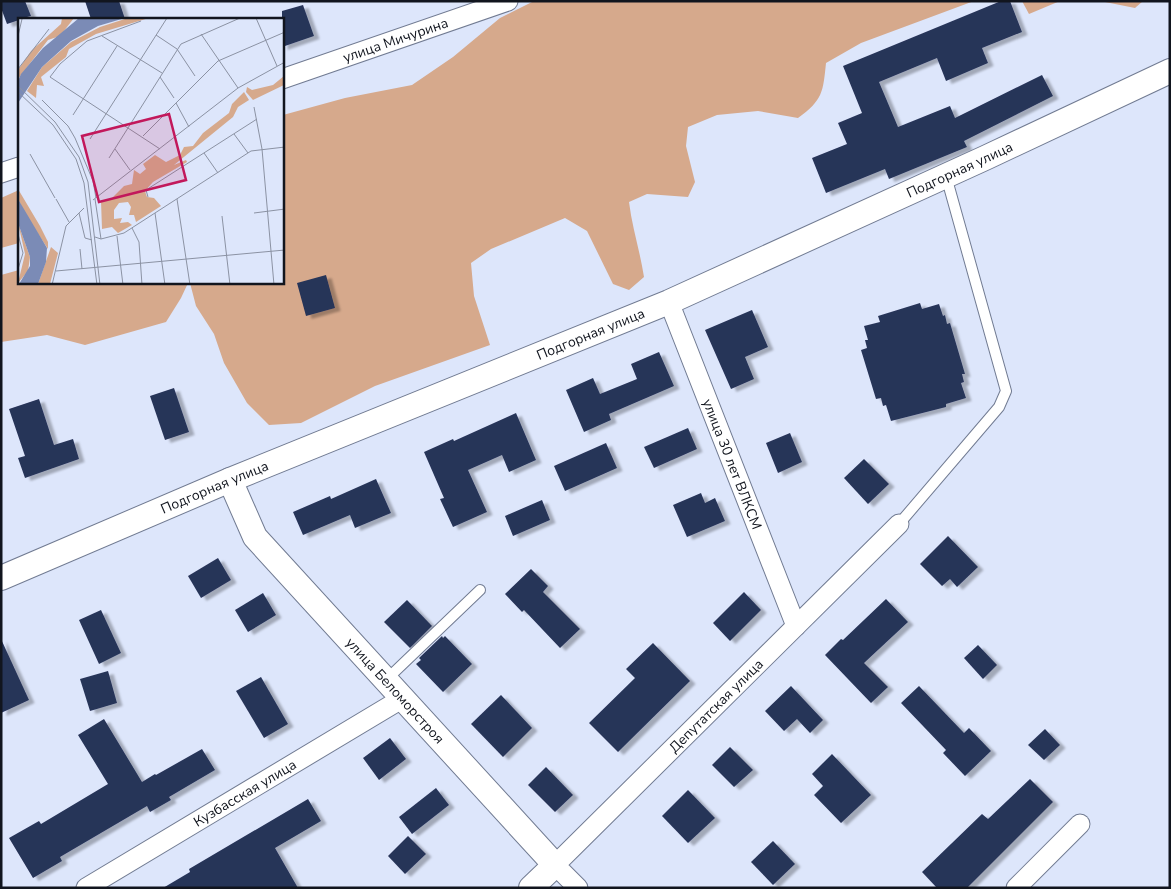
<svg xmlns="http://www.w3.org/2000/svg" width="1171" height="889" font-family="'Nunito Sans',sans-serif">
  <style>
    .green { fill: #d6a98c }
    .building { fill: #283459; filter: url(#shadow) }
    .lines { fill: none; stroke-linecap: round; stroke-linejoin: round }
    .service-casing { stroke: #717b92; stroke-width: 12 }
    .minor-casing { stroke: #717b92; stroke-width: 21 }
    .tertiary-casing { stroke: #717b92; stroke-width: 26 }
    .service { stroke: #fff; stroke-width: 10 }
    .minor { stroke: #fff; stroke-width: 19 }
    .tertiary { stroke: #fff; stroke-width: 24 }
    .labels { text-anchor: middle; dominant-baseline: central; stroke-width: 5; stroke-linejoin: round; paint-order: stroke }
    .street-label { font-size: 14px; fill: #11151e; stroke: #dde6fb }
    .inset-road { fill: none; stroke: #8b92a3; stroke-width: 1 }
    .view { fill: #c2185b; fill-opacity: 0.15; stroke: #c2185b; stroke-width: 2.5 }
    .inset-edge { fill: none; stroke: #11151e; stroke-width: 2.5 }
  </style>
  <defs>
    <filter id="shadow"><feDropShadow dx="5.5" dy="3" stdDeviation="1" flood-color="#0004"/></filter>
  </defs>
  <rect width="100%" height="100%" fill="#dde6fb"/>
  <g class="green">
    <path d="M534,1h440l-113,42 -35,20c-3,29 -3,37 -28,55l-40,-7 -41,4 -29,12 -2,19 9,36 -7,15 -41,-3 -18,8c3,25 11,49 15,75l-15,13 -16,-6 -26,-53 -22,-13 -74,31 -20,14 3,33 16,49 -115,41 -74,37 -32,2 -22,-22 -23,-40 -10,-29 -18,-28 -6,-23 92,-1 1,-167 62,-17 67,-13 41,-28 47,-39z"/>
    <path d="M1022,1h38l-31,13z"/>
    <path d="M1100,1h43l-8,7z"/>
    <path d="M19,190v53l-18,5v-50z"/>
    <path d="M19,270v12l169,1 -7,15 -15,24 -81,23 -38,-10 -46,7v-67z"/>
  </g>
  <g class="building">
    <path d="M1,1h24l6,15 -12,3v1l-12,4 -6,-16z"/>
    <path d="M85,1h34l6,18h-34z"/>
    <path d="M1001,1h9l12,31 -40,16 6,15 -42,18 -9,-23 -58,24 19,45 52,-21 5,12 87,-43 11,21 -89,45 3,6 -78,32 -4,-10 -59,24 -14,-35 35,-14 -9,-21 24,-10 -19,-47z"/>
    <path d="M303,5l11,31 -32,11v-36z"/>
    <path d="M326,275l9,33 -29,8 -9,-33z"/>
    <path d="M920,303l2,6 17,-5 4,12 2,-1 2,9 3,-1 15,51h-3l2,8 -3,1 5,15 -20,6v3l-55,14 -5,-16 -3,1 -2,-8 -5,1 -15,-49 6,-2 -2,-8h3l-4,-14 16,-4 -2,-6z"/>
    <path d="M752,310l16,37 -23,10 9,22 -23,10 -26,-59z"/>
    <path d="M659,352l15,34 -65,28 2,6 -27,12 -18,-42 27,-12 7,16 37,-15 -6,-15z"/>
    <path d="M174,388l15,44 -24,8 -15,-44z"/>
    <path d="M39,399l15,46 19,-6 6,20 -54,19 -7,-20 7,-2 -16,-47z"/>
    <path d="M516,413l20,47 -27,12 -7,-17 -34,15 19,42 -34,15 -13,-28 4,-1 -20,-46 29,-13 1,2z"/>
    <path d="M688,428l9,21 -43,19 -10,-21z"/>
    <path d="M790,433l12,29 -24,11 -12,-30z"/>
    <path d="M606,443l11,25 -52,23 -11,-25z"/>
    <path d="M864,459l25,25 -21,20 -24,-26z"/>
    <path d="M376,479l15,34 -36,15 -5,-13 -47,20 -10,-23 37,-16 1,3z"/>
    <path d="M701,493l4,10 10,-5 10,23 -38,16 -14,-32z"/>
    <path d="M542,500l8,20 -37,16 -8,-20z"/>
    <path d="M948,536l30,31 -21,20 -7,-8 -8,7 -22,-22z"/>
    <path d="M218,558l13,22 -30,18 -13,-22z"/>
    <path d="M531,569l17,17 -5,6 37,37 -20,19 -36,-38 -2,2 -17,-18z"/>
    <path d="M744,592l17,18 -31,31 -17,-18z"/>
    <path d="M263,593l13,22 -28,17 -13,-22z"/>
    <path d="M886,599l22,23 -44,41 24,24 -17,16 -46,-48 16,-16 2,1z"/>
    <path d="M407,600l25,26 -22,22 -26,-26z"/>
    <path d="M101,610l20,43 -22,11 -20,-44z"/>
    <path d="M442,636l1,2 2,-2 27,28 -29,28 -27,-28 5,-4 -2,-2z"/>
    <path d="M1,639l28,61 -28,13z"/>
    <path d="M653,643l37,38 -72,71 -29,-29 46,-45 -9,-9z"/>
    <path d="M978,645l19,20 -14,14 -19,-21z"/>
    <path d="M108,671l9,32 -27,8 -10,-32z"/>
    <path d="M261,677l27,47 -24,14 -28,-47z"/>
    <path d="M791,686l32,34 -13,13 -13,-14 -13,12 -19,-20z"/>
    <path d="M919,686l45,47 5,-5 22,23 -26,25 -22,-23 3,-3 -45,-47z"/>
    <path d="M501,695l31,33 -29,29 -32,-33z"/>
    <path d="M104,719l38,63 13,-8 1,1 46,-26 13,21 -46,27 2,3 -21,12 -3,-6 -87,51 2,4 -29,17 -24,-40 30,-17 2,3 67,-40 -30,-49z"/>
    <path d="M1045,729l15,16 -16,15 -16,-15z"/>
    <path d="M390,738l16,21 -27,21 -16,-22z"/>
    <path d="M730,747l23,23 -19,17 -22,-22z"/>
    <path d="M832,754l39,41 -30,28 -27,-28 9,-9 -11,-12z"/>
    <path d="M546,767l27,28 -18,17 -27,-27z"/>
    <path d="M1030,779l23,23 -86,86h-30l-15,-16 60,-58 6,5z"/>
    <path d="M436,788l13,17 -37,29 -13,-17z"/>
    <path d="M688,790l27,28 -27,25 -26,-27z"/>
    <path d="M308,799l13,22 -46,27 23,40h-135l27,-16 -1,-3z"/>
    <path d="M408,836l18,18 -21,20 -17,-18z"/>
    <path d="M773,841l22,23 -22,21 -22,-23z"/>
  </g>
  <g class="lines">
    <defs>
      <g id="service">
        <path d="M899,524l100,-117 7,-16 -60,-215"/>
        <path d="M386,680l94,-90"/>
      </g>
      <g id="minor">
        <path id="s1" d="M282,79l226,-78"/>
        <path d="M1,173l18,-6"/>
        <path id="s2" d="M669,302l127,324"/>
        <path id="s3" d="M86,888l317,-190"/>
        <path id="s4" d="M578,888l-23,-23 344,-341"/>
        <path d="M1016,888l64,-64"/>
      </g>
      <g id="tertiary">
        <path id="s5" d="M230,480l25,57 300,328 -24,23"/>
        <path id="s6" d="M1,578l229,-98 439,-178 316,-144 185,-87"/>
      </g>
    </defs>
    <use href="#service" class="service-casing"/>
    <use href="#minor" class="minor-casing"/>
    <use href="#tertiary" class="tertiary-casing"/>
    <use href="#service" class="service"/>
    <use href="#minor" class="minor"/>
    <use href="#tertiary" class="tertiary"/>
  </g>
  <g class="labels">
    <g class="street-label">
      <text stroke="none"><textPath href="#s1" startOffset="120">улица Мичурина</textPath></text>
      <text stroke="none"><textPath href="#s6" startOffset="1042">Подгорная улица</textPath></text>
      <text stroke="none"><textPath href="#s6" startOffset="638">Подгорная улица</textPath></text>
      <text stroke="none"><textPath href="#s2" startOffset="174">улица 30 лет ВЛКСМ</textPath></text>
      <text stroke="none"><textPath href="#s6" startOffset="232">Подгорная улица</textPath></text>
      <text stroke="none"><textPath href="#s5" startOffset="270">улица Беломорстроя</textPath></text>
      <text stroke="none"><textPath href="#s4" startOffset="259">Депутатская улица</textPath></text>
      <text stroke="none"><textPath href="#s3" startOffset="185">Кузбасская улица</textPath></text>
    </g>
  </g>
  <g transform="translate(18 18)">
    <rect width="266" height="266" fill="#dde6fb"/>
    <path d="M44,0h12l-14,18 -12,4 -30,39v-9l13,-19 30,-27zM110,0h21l-53,16 -27,15 -3,8 -25,20 3,9 -7,-1 -1,13 -9,-7 15,-24 29,-25 29,-15zM266,58v9l-31,15 -7,-8 1,-5 5,3 21,-5zM226,74l5,8 -11,7 -5,10 -59,48 12,-5 1,2 -34,20 -8,9 2,6 7,1 7,8 -25,16 -2,-7h-5l2,-8 -3,-5 -9,1 -5,7v9l8,-1 -2,5 8,-1 4,3 -14,8 -6,-6 -10,2 -1,-28 10,-2 13,-13 8,-2 2,-14 6,4 6,-5 -3,-5 12,-9 11,7 14,-7 4,-8 9,-1 10,-13 26,-20 3,-9zM0,171l22,37 8,16v7l-21,-32 -9,-18zM0,205l12,34 -2,14 -10,12 7,-29zM33,229l7,6 -8,31h-12z" fill="#d6a98c"/>
    <path d="M61,0h46l-27,8 -27,15 -29,26 -24,36v-22l3,-7 22,-26zM0,181l29,49 -1,14 -8,22h-19l11,-18v-9l-12,-34z" fill="#7b8bb6"/>
    <path class="inset-road" d="M238,0l21,48M123,3l-54,20 -27,23 -10,13 110,72M183,16l37,54M138,17l21,14 18,27M0,18l4,-17M84,18l60,37M0,51l31,-40M142,59l14,21M0,68l37,36 24,35 9,25 12,103M0,74l35,33 23,34 8,24 13,102M24,82l26,26 7,12 18,43 3,17M158,85l13,24M236,89l8,42M55,97l44,-69M216,116l14,19M125,118l75,-75 67,-29M72,121l77,-121M97,131l15,21M244,131l12,136M186,135l14,20M12,136l25,44M91,140l72,-114 59,-26M130,179l-2,-7 111,-71M38,181l13,23M77,181l6,40M159,181l13,86M75,182l145,-112 47,-26M61,195l6,25 7,2M137,195l10,72M236,195l31,-4M204,198l8,69M114,210l7,14 3,43M0,216l5,19 -5,16M99,218l6,49M77,219l6,2 23,-6 127,-82 34,-4M62,231l2,20M38,253l229,-21M34,267l14,-59 18,-18"/>
    <path class="view" d="M151,96l17,66 -87,22 -17,-66z"/>
    <rect width="266" height="266" class="inset-edge"/>
  </g>
  <rect width="1171" height="889" fill="none" stroke="#11151e" stroke-width="5"/>
</svg>
